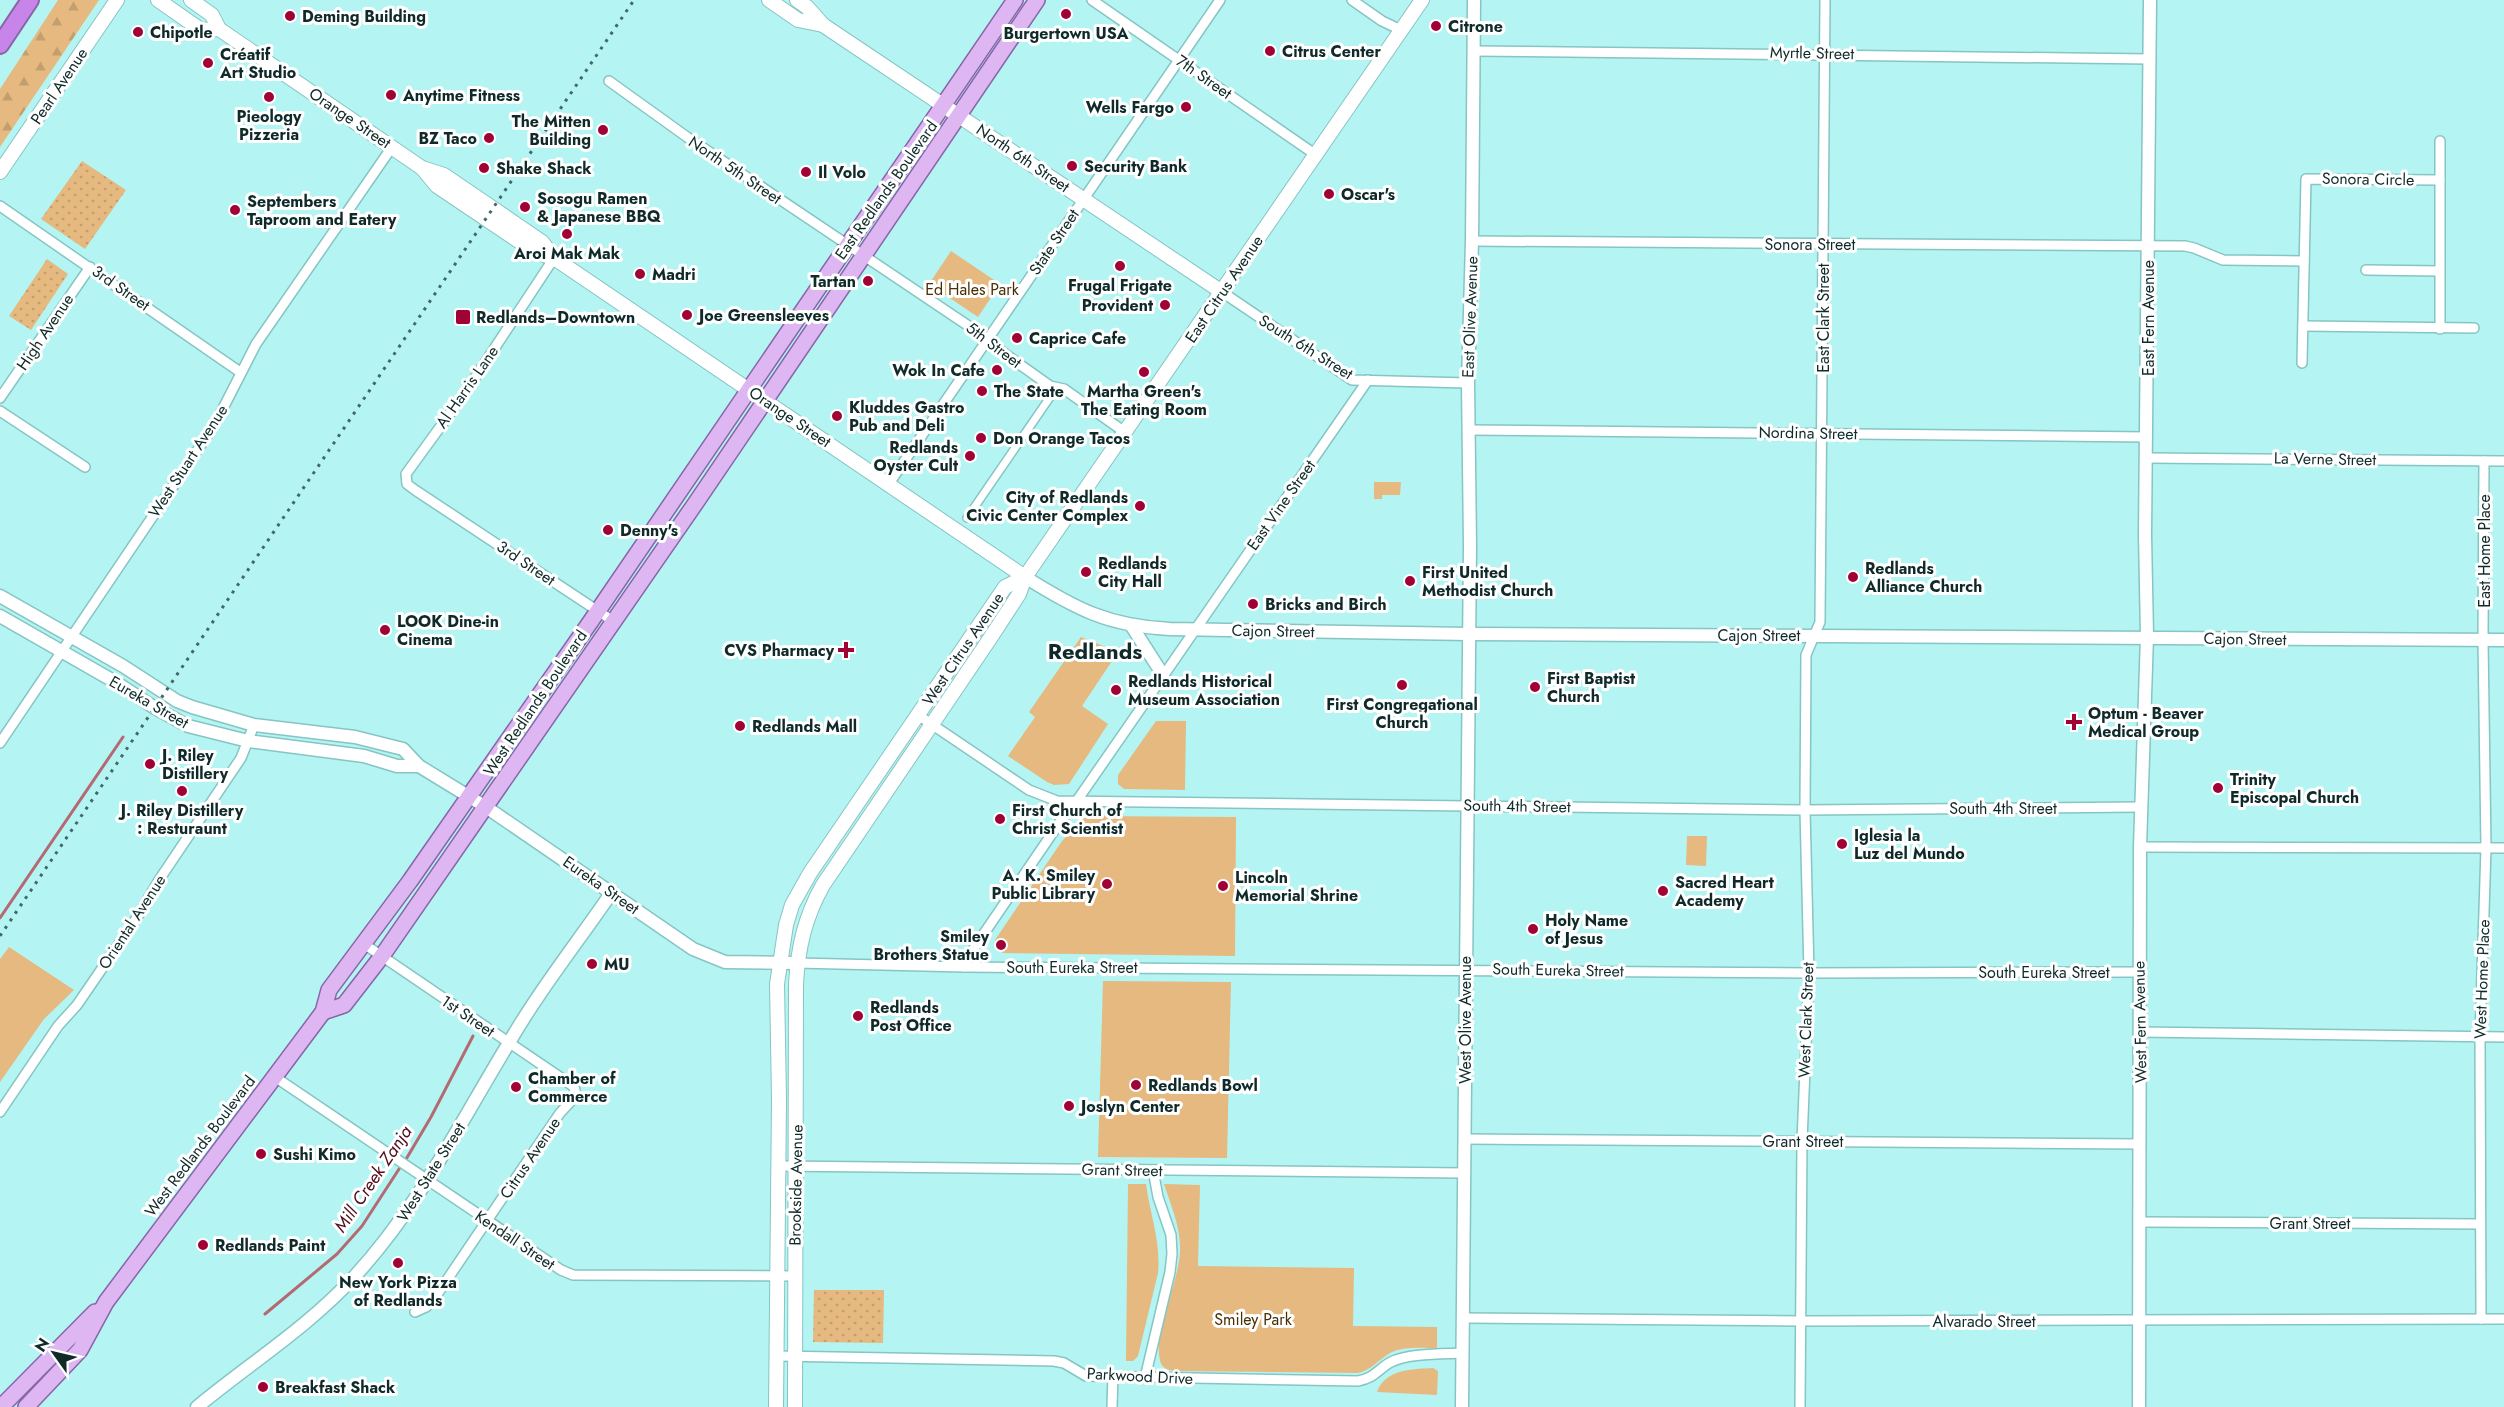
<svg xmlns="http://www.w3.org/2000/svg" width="2504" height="1407" font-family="Jost,sans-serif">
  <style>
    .grass { fill: url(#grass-dots) }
    .forest { fill: url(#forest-firs) }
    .park { fill: #e5b97f }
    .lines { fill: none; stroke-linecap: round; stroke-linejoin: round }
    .stream { stroke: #b46a73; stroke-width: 3 }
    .pedestrian-casing { stroke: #85c5c3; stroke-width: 10 }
    .minor-casing { stroke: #85c5c3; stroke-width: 12 }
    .tertiary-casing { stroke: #85c5c3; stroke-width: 15 }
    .secondary-casing { stroke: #85c5c3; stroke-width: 16 }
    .primary-casing { stroke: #8765a6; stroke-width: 18 }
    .motorway-casing { stroke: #8765a6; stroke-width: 20 }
    .pedestrian { stroke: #fff; stroke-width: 7 }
    .minor { stroke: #fff; stroke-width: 9 }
    .tertiary { stroke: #fff; stroke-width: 12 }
    .secondary { stroke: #fff; stroke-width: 14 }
    .primary { stroke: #deb6f2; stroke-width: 15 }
    .motorway { stroke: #c885e9; stroke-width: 16 }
    .rail { stroke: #426968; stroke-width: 3; stroke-dasharray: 3 6; stroke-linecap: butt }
    .poi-dot { fill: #a10236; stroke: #fff; stroke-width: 2 }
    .labels { text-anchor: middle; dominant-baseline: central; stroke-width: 6; stroke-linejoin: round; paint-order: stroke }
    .poi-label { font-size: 16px; font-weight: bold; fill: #0f2a29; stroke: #fff; text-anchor: start }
    .street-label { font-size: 16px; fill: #0f2a29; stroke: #fff }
    .park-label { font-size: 16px; fill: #482e00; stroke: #fff }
    .water-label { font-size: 18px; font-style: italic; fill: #530b1c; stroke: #fff }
    .district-label { font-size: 22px; font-weight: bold; fill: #0f2a29; stroke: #fff }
  </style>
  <defs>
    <pattern id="grass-dots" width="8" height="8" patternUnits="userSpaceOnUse" patternTransform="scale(1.5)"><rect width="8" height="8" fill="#e5b97f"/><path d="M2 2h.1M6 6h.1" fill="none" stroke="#c39f6e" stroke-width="1.8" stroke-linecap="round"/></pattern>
    <pattern id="forest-firs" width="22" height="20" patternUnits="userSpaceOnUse" patternTransform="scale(1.5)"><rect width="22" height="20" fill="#e5b97f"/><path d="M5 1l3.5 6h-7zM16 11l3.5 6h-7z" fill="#c39f6e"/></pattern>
  </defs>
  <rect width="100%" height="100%" fill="#b4f5f3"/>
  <g class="grass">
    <path d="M82,161l44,29 -41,59 -44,-30z"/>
    <path d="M47,259l21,15 -37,56 -22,-14z"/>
    <path d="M814,1290h70l-1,53 -70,-1z"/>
  </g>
  <path class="forest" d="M58,0h41l-99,147v-58z"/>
  <g class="park">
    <path d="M951,251l49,33 -22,33 -49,-33z"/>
    <path d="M1374,482h27l-1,13h-18v4h-8z"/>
    <path d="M1081,637l37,15 -36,54 26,18 -39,60 -15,1 -7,-3 -39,-26 27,-39 -6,-5z"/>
    <path d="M1156,721h30l-1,69 -61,-1 -6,-5v-9z"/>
    <path d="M1086,816l150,1 -1,139 -232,-3 -7,-5 -1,-8 67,-99z"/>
    <path d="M1687,836h20l-1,30 -20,-1z"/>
    <path d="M9,947l65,43 -30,29 -44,63v-123z"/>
    <path d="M1103,981l128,1 -4,176 -129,-1z"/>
    <path d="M1128,1184h18c4,31 15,57 12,89l-20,83 -5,5h-7z"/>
    <path d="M1164,1184l36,1 -2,81 156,2 -1,58 84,1v21c-15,0 -34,-2 -47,5 -12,7 -18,17 -32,20l-185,-2c-7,-2 -12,-4 -13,-11 -7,-27 19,-78 20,-109 1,-23 -9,-45 -16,-67z"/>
    <path d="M1433,1368l5,3 -1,24 -60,-3c8,-23 36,-23 56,-24z"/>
  </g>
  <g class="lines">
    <g class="stream">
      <path d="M0,918l123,-181"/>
      <path d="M405,1161l26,-44 42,-81"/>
      <path d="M265,1314l72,-60 25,-28 39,-60"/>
    </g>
    <defs>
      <path id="pedestrian" d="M967,518l90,-131"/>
      <g id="minor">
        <path d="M1092,0l224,155"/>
        <path d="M1352,0l30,21 19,9"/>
        <path d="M1474,51l676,8"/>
        <path d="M609,81l78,56 301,202 13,12 49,35 14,3 62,44"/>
        <path d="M0,206l240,166"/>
        <path d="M1472,241l713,5 9,2 29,12 81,1"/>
        <path d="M554,258l-87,132 -61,84 1,10 8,6 198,131"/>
        <path d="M2366,270l73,1"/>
        <path d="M1222,292l130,88 116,3"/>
        <path d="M2303,326l171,2"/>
        <path d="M2440,329v-188"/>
        <path d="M2302,363l4,-184 134,1"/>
        <path d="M0,398l90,-131"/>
        <path d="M0,411l85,56"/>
        <path d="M1469,430l678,7"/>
        <path d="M2147,458l357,3"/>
        <path d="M888,485l332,-485"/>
        <path d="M918,715l111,75 28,11 748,9 335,-3"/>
        <path d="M0,743l215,-319 41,-80 136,-197"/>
        <path d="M2140,847l364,1"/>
        <path d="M364,944l209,142 2,4 -2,9 -13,14 -126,186 -8,8 -11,5"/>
        <path d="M797,963l168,4 844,6 330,-1"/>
        <path d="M965,967l5,-13 92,-135 14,-17 292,-422"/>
        <path d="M2140,1032l364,5"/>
        <path d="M275,1077l286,193 12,5 222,1"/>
        <path d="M0,1112l58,-86 19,-21 61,-89 21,-36 82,-122 13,-33"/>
        <path d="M1465,1139l675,5"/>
        <path d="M778,1166l687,7"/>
        <path d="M2140,1222l340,2"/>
        <path d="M1463,1318l338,3 703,-2"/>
        <path d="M2481,1319l-1,-282 6,-189 -3,-208 1,-179"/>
        <path d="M777,1356l277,5 10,2 22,13 272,5c17,-3 20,-12 33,-19 17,-9 53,-8 72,-9"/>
        <path d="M1145,1378l25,-106 2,-18 -1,-19 -13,-38 -5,-27"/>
        <path d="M1112,1407l1,-31"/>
        <path d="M1800,1407l2,-266 7,-168 -4,-163 1,-155 14,-33 5,-622"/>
      </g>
      <g id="tertiary">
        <path d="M1025,577c51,32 83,49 145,52l299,5 1035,6"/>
        <path d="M0,596l123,70 54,35 15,6 62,18 101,12 48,12 16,17 67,41 207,142 32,13 72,1"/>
        <path d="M0,616l117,67 38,25 33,18 60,15 116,15 33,10h22"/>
        <path d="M1131,625l32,50"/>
        <path d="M197,1407c52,-43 111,-80 157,-130 64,-69 105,-152 153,-231 31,-54 70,-103 105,-154"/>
        <path d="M1462,1407l8,-862 -2,-162 4,-142 2,-241"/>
        <path d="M2139,1407l1,-560 7,-211 -2,-101 5,-535"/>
      </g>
      <g id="secondary">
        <path d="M158,0l43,30 18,-1"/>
        <path d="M191,0l21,15 7,14 203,139 22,7 50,34 48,33 12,16 471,319"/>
        <path d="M769,0l29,20 25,5"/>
        <path d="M797,0l10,7 16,18 399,267"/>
        <path d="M422,168l15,18 98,66 19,6"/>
        <path d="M0,172l117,-172"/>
        <path d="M776,1407l3,-308 -2,-115 9,-59 6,-20 18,-32 195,-286 20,-10"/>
        <path d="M795,1407l1,-423c2,-37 9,-67 27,-99l168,-248 28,-43 6,-17 397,-577"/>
      </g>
      <g id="primary">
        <path d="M323,1012l21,-7 38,-49 313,-452 342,-504"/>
        <path d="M1,1407l94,-95"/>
        <path d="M26,1407l54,-57 26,-48 217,-290 6,-22 81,-109 181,-260 424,-621"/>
      </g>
      <path id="motorway" d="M0,45l30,-45"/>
    </defs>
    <use href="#pedestrian" class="pedestrian-casing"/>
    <use href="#minor" class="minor-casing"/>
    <use href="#tertiary" class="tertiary-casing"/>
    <use href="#secondary" class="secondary-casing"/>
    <use href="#primary" class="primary-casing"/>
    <use href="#motorway" class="motorway-casing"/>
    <use href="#pedestrian" class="pedestrian"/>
    <use href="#minor" class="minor"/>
    <use href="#tertiary" class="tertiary"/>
    <use href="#secondary" class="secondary"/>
    <use href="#primary" class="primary"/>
    <use href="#motorway" class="motorway"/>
    <path class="rail" d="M0,936l634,-936"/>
  </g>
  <g class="poi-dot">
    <circle cx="1066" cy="14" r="6"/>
    <circle cx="290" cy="16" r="6"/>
    <circle cx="1436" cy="26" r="6"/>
    <circle cx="138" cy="32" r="6"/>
    <circle cx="1270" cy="51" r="6"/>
    <circle cx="208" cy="63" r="6"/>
    <circle cx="391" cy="95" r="6"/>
    <circle cx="269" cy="97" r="6"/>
    <circle cx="1186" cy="107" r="6"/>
    <circle cx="603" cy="130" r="6"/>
    <circle cx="489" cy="138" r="6"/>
    <circle cx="1072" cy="166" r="6"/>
    <circle cx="484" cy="168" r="6"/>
    <circle cx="806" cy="172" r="6"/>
    <circle cx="1329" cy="194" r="6"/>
    <circle cx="525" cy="207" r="6"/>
    <circle cx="235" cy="210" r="6"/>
    <circle cx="567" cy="234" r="6"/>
    <circle cx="1120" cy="266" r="6"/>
    <circle cx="640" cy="274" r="6"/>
    <circle cx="868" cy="281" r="6"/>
    <circle cx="1165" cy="305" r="6"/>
    <circle cx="687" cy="315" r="6"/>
    <rect x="455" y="309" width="16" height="16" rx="3"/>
    <circle cx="1017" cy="338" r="6"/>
    <circle cx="997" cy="370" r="6"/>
    <circle cx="1144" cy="372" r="6"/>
    <circle cx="982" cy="391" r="6"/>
    <circle cx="837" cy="416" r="6"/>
    <circle cx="981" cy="438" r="6"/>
    <circle cx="970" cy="456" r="6"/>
    <circle cx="1140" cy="506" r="6"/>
    <circle cx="608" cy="530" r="6"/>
    <circle cx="1086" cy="572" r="6"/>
    <circle cx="1853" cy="577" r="6"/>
    <circle cx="1410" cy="581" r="6"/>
    <circle cx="1253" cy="604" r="6"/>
    <circle cx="385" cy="630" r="6"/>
    <path d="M843 641h6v6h6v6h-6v6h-6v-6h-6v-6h6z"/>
    <circle cx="1402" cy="685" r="6"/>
    <circle cx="1535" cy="687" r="6"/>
    <circle cx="1116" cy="690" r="6"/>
    <path d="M2071 713h6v6h6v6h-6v6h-6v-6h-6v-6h6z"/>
    <circle cx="740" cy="726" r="6"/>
    <circle cx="150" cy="764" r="6"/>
    <circle cx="2218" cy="788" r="6"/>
    <circle cx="182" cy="791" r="6"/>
    <circle cx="1000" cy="819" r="6"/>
    <circle cx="1842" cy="844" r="6"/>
    <circle cx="1107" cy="884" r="6"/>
    <circle cx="1223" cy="886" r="6"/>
    <circle cx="1663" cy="891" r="6"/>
    <circle cx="1533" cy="929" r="6"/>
    <circle cx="1001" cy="945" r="6"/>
    <circle cx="592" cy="964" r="6"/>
    <circle cx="858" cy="1016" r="6"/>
    <circle cx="1136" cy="1085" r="6"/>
    <circle cx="516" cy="1087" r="6"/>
    <circle cx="1069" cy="1106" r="6"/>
    <circle cx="261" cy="1154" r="6"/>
    <circle cx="203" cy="1245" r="6"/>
    <circle cx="398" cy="1263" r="6"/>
    <circle cx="263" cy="1387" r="6"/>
  </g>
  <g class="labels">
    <g class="poi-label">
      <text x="302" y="16">Deming Building</text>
      <text x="1448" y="26">Citrone</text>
      <text x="150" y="32">Chipotle</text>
      <text x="1066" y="33" text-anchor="middle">Burgertown USA</text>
      <text x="1282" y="51">Citrus Center</text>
      <text x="220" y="54">Créatif<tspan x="220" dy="18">Art Studio</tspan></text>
      <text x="403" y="95">Anytime Fitness</text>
      <text x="1174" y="107" text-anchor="end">Wells Fargo</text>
      <text x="269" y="116" text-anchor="middle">Pieology<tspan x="269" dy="18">Pizzeria</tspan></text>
      <text x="591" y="121" text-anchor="end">The Mitten<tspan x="591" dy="18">Building</tspan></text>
      <text x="477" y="138" text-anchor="end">BZ Taco</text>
      <text x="1084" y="166">Security Bank</text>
      <text x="496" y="168">Shake Shack</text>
      <text x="818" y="172">Il Volo</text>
      <text x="1341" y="194">Oscar's</text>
      <text x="537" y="198">Sosogu Ramen<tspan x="537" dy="18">&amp; Japanese BBQ</tspan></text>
      <text x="247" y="201">Septembers<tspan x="247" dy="18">Taproom and Eatery</tspan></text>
      <text x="567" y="253" text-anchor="middle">Aroi Mak Mak</text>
      <text x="652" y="274">Madri</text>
      <text x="856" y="281" text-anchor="end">Tartan</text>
      <text x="1120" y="285" text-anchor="middle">Frugal Frigate</text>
      <text x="1153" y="305" text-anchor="end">Provident</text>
      <text x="699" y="315">Joe Greensleeves</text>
      <text x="476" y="317">Redlands–Downtown</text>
      <text x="1029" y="338">Caprice Cafe</text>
      <text x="985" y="370" text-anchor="end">Wok In Cafe</text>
      <text x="994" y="391">The State</text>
      <text x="1144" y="391" text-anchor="middle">Martha Green's<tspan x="1144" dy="18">The Eating Room</tspan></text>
      <text x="849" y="407">Kluddes Gastro<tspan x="849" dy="18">Pub and Deli</tspan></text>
      <text x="993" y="438">Don Orange Tacos</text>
      <text x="958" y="447" text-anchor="end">Redlands<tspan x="958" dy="18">Oyster Cult</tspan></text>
      <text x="1128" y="497" text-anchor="end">City of Redlands<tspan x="1128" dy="18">Civic Center Complex</tspan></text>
      <text x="620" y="530">Denny's</text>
      <text x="1098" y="563">Redlands<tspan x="1098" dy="18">City Hall</tspan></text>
      <text x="1865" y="568">Redlands<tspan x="1865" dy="18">Alliance Church</tspan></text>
      <text x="1422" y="572">First United<tspan x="1422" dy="18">Methodist Church</tspan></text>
      <text x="1265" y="604">Bricks and Birch</text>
      <text x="397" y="621">LOOK Dine-in<tspan x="397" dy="18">Cinema</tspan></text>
      <text x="834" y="650" text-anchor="end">CVS Pharmacy</text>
      <text x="1547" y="678">First Baptist<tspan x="1547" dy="18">Church</tspan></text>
      <text x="1128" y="681">Redlands Historical<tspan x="1128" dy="18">Museum Association</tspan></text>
      <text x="1402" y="704" text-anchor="middle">First Congregational<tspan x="1402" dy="18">Church</tspan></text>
      <text x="2088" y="713">Optum - Beaver<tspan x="2088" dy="18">Medical Group</tspan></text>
      <text x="752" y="726">Redlands Mall</text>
      <text x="162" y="755">J. Riley<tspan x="162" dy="18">Distillery</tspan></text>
      <text x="2230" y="779">Trinity<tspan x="2230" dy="18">Episcopal Church</tspan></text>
      <text x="182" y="810" text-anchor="middle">J. Riley Distillery<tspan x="182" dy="18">: Resturaunt</tspan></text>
      <text x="1012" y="810">First Church of<tspan x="1012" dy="18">Christ Scientist</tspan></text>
      <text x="1854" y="835">Iglesia la<tspan x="1854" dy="18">Luz del Mundo</tspan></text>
      <text x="1095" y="875" text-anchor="end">A. K. Smiley<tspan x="1095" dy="18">Public Library</tspan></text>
      <text x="1235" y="877">Lincoln<tspan x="1235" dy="18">Memorial Shrine</tspan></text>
      <text x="1675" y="882">Sacred Heart<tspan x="1675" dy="18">Academy</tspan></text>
      <text x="1545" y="920">Holy Name<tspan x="1545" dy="18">of Jesus</tspan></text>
      <text x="989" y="936" text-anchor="end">Smiley<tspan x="989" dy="18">Brothers Statue</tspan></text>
      <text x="604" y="964">ḾU</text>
      <text x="870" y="1007">Redlands<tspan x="870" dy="18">Post Office</tspan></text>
      <text x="528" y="1078">Chamber of<tspan x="528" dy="18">Commerce</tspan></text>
      <text x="1148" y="1085">Redlands Bowl</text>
      <text x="1081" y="1106">Joslyn Center</text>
      <text x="273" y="1154">Sushi Kimo</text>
      <text x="215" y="1245">Redlands Paint</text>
      <text x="398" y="1282" text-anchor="middle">New York Pizza<tspan x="398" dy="18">of Redlands</tspan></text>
      <text x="275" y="1387">Breakfast Shack</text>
    </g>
    <g class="street-label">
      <text transform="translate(1812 53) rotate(1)">Myrtle Street</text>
      <text transform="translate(1204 77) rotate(35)">7th Street</text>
      <text transform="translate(59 86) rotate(-56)">Pearl Avenue</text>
      <text transform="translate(350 118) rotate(34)">Orange Street</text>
      <text transform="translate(1023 158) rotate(34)">North 6th Street</text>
      <text transform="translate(735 170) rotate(34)">North 5th Street</text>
      <text transform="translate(2368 179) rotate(1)">Sonora Circle</text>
      <text transform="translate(886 190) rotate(-55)">East Redlands Boulevard</text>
      <text transform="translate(1054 242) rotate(-56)">State Street</text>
      <text x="1810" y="244">Sonora Street</text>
      <text transform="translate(121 288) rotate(35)">3rd Street</text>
      <text transform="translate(1224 289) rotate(-56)">East Citrus Avenue</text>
      <text transform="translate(1470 317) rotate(-88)">East Olive Avenue</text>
      <text transform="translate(1823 318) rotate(-90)">East Clark Street</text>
      <text transform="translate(2148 318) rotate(-90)">East Fern Avenue</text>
      <text transform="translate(45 332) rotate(-56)">High Avenue</text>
      <text transform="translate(994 345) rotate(37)">5th Street</text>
      <text transform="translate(1306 347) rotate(32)">South 6th Street</text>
      <text transform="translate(467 387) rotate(-55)">Al Harris Lane</text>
      <text transform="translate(790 417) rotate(34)">Orange Street</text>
      <text transform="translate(1808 433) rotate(1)">Nordina Street</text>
      <text transform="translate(2325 459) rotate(1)">La Verne Street</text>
      <text transform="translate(188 461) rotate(-57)">West Stuart Avenue</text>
      <text transform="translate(1281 505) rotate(-55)">East Vine Street</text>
      <text transform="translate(2484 551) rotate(-90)">East Home Place</text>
      <text transform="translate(526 563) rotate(34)">3rd Street</text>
      <text transform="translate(1273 631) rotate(1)">Cajon Street</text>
      <text x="1759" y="635">Cajon Street</text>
      <text transform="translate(2245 639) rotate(1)">Cajon Street</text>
      <text transform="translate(963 649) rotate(-56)">West Citrus Avenue</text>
      <text transform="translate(149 702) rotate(30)">Eureka Street</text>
      <text transform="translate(535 703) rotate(-56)">West Redlands Boulevard</text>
      <text transform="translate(1517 806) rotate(1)">South 4th Street</text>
      <text x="2003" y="808">South 4th Street</text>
      <text transform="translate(601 885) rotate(35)">Eureka Street</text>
      <text transform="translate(132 922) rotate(-57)">Oriental Avenue</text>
      <text x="1072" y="967">South Eureka Street</text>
      <text transform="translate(1558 970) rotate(1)">South Eureka Street</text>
      <text x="2044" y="972">South Eureka Street</text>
      <text transform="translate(2482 979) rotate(-88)">West Home Place</text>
      <text transform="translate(468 1016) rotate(34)">1st Street</text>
      <text transform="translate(1465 1020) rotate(-90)">West Olive Avenue</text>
      <text transform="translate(1806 1020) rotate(-88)">West Clark Street</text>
      <text transform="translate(2140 1022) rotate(-91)">West Fern Avenue</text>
      <text x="1803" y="1141">Grant Street</text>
      <text transform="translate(200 1146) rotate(-53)">West Redlands Boulevard</text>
      <text transform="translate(530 1158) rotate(-56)">Citrus Avenue</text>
      <text transform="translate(1122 1170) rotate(1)">Grant Street</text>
      <text transform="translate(431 1172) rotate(-58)">West State Street</text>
      <text transform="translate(796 1185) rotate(-89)">Brookside Avenue</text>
      <text x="2310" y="1223">Grant Street</text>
      <text transform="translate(515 1240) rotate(34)">Kendall Street</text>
      <text x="1984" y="1321">Alvarado Street</text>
      <text transform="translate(1140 1376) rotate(3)">Parkwood Drive</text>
    </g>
    <g class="park-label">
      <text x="972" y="289">Ed Hales Park</text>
      <text x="1253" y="1319">Smiley Park</text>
    </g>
    <g class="water-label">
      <text transform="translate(373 1179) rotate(-56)">Mill Creek Zanja</text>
    </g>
    <g class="district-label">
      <text x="1095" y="651">Redlands</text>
    </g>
  </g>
  <g transform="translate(54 1353) rotate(304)" stroke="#ffffff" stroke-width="4.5" paint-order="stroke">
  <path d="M0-4.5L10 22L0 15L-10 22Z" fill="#0f2a29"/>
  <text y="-9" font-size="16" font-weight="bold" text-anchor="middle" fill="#0f2a29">N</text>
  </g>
</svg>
